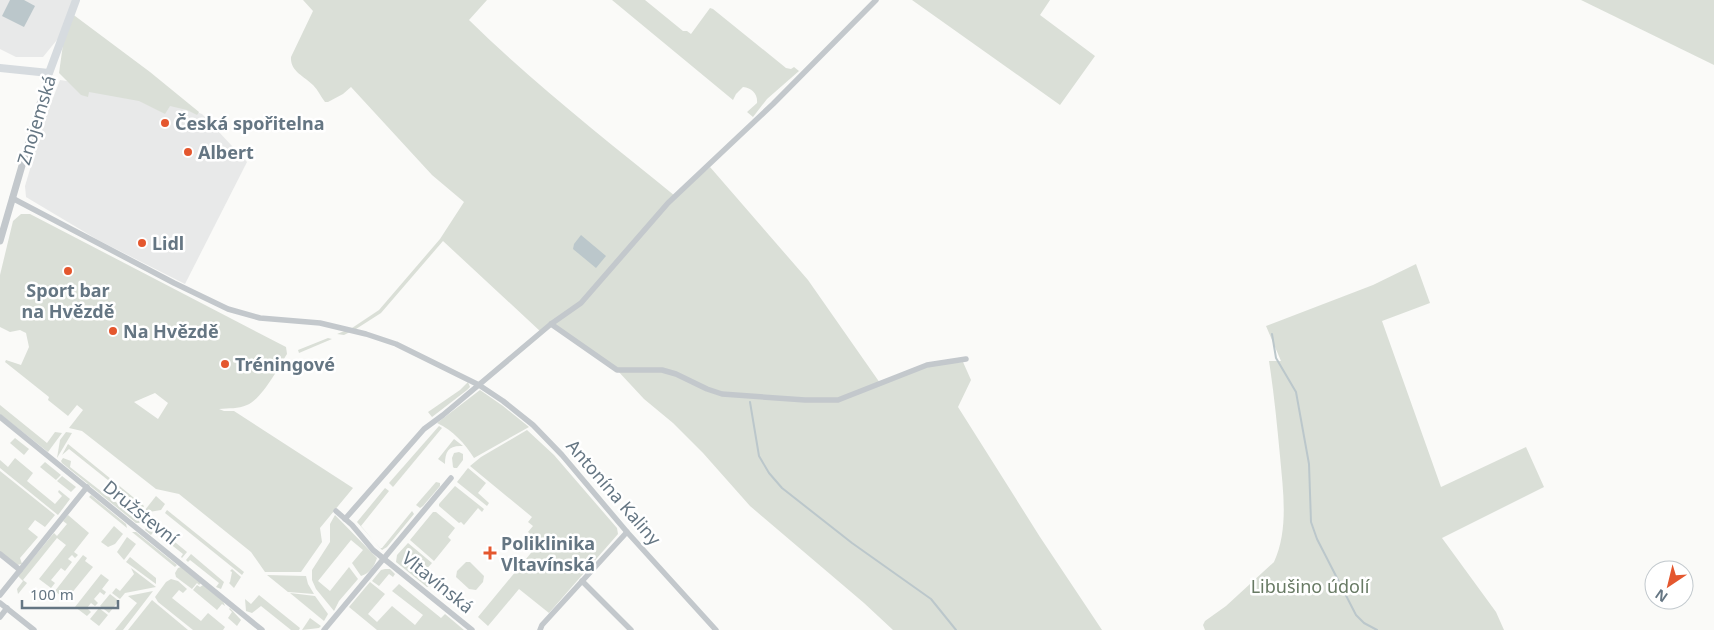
<svg xmlns="http://www.w3.org/2000/svg" width="1714" height="630" font-family="'Noto Sans',sans-serif">
  <style>
    .built { fill: #e8e9e9 }
    .green { fill: #dadfd7; fill-rule: evenodd }
    .water { fill: #bbc7cb }
    .lines { fill: none; stroke-linecap: round; stroke-linejoin: round }
    .stream { stroke: #bbc7cb; stroke-width: 2 }
    .minor { stroke: #c3c8cc; stroke-width: 5.5 }
    .tertiary { stroke: #c3c8cc; stroke-width: 7 }
    .secondary { stroke: #d6dbdf; stroke-width: 8 }
    .poi-dot { fill: #e4572e; stroke: #fff; stroke-width: 2 }
    .labels { text-anchor: middle; dominant-baseline: central; stroke-width: 5; stroke-linejoin: round; paint-order: stroke }
    .street-label { font-size: 18px; fill: #657683; stroke: #fff }
    .poi-label { font-size: 18px; font-weight: bold; fill: #657683; stroke: #fff; text-anchor: start }
    .park-label { font-size: 18px; fill: #687a64; stroke: #fff }
  </style>
  <rect width="100%" height="100%" fill="#fafaf8"/>
  <g class="built">
    <path d="M0,0h76l-11,30 -22,27h-27l-16,-8z"/>
    <path d="M60,80l90,14 52,20 45,48 -62,122 -87,-44 -72,-43 -1,-11 20,-67z"/>
  </g>
  <g class="green">
    <path d="M303,0h184l-18,20c64,63 136,119 206,176l35,-29 98,113 72,103 47,-18 36,-3 8,18 -13,27 82,130 62,93h-209l-29,-27 -114,-97 -47,-53 -30,-30 -29,-24 -27,-29 -65,-46 -11,8 -98,-91 -62,72 -25,16 -12,6 -7,-1 15,-6 27,-18 61,-71 24,-37 -32,-27 -81,-88 -8,7 -15,8h-3c-4,-5 -7,-12 -12,-17 -9,-9 -23,-14 -22,-28l22,-46z"/>
    <path d="M612,0h33l38,31h4l4,3 19,-26 3,1 73,59 5,1 3,-2 5,4 -32,28 -14,18 -6,-5 10,-9c1,-9 -5,-15 -14,-16l-7,7 -3,6z"/>
    <path d="M912,0h138l-10,15 55,41 -35,49z"/>
    <path d="M1581,0h133v65z"/>
    <path d="M71,13l79,59 49,40 -2,3 -10,-5 -17,-4 -5,8 -26,-13 -50,-9 -1,5 -7,-2 -22,-22 6,-43z"/>
    <path d="M21,214h9l256,133 1,7c-9,14 -25,45 -40,51 -9,4 -18,3 -28,4l5,2h10l119,77 -33,40 2,14 -21,30h-36l-14,-20 -72,-58 -23,-5 -74,-58 -13,-3 14,-18 -6,-5 -9,11 -20,-16 1,-3 -44,-35 1,-2 15,5 8,-18 -3,-14 -6,-3 -10,2 -10,-5v-52l13,-54zM155,393l13,10 -10,16 -24,-17z"/>
    <path d="M1416,264l14,39 -48,18 59,166 85,-40 18,40 -102,51 54,74 8,18h-299l-2,-5 2,-4 21,-15 48,-44c15,-33 9,-71 6,-106 -3,-32 -6,-63 -11,-95h12l-15,-35 107,-41z"/>
    <path d="M328,338l4,1 -33,14 -1,-3z"/>
    <path d="M468,382l2,5 -3,3 -35,27 -4,-5 32,-22z"/>
    <path d="M480,390l23,16 26,21 -55,31c-9,-14 -21,-28 -37,-35z"/>
    <path d="M0,405l47,38 8,-11 7,1 -14,19 -48,-38z"/>
    <path d="M439,426l3,2 -49,59 -4,-4z"/>
    <path d="M527,430l27,25 63,73 1,6 -69,79 -30,-24 -31,37 -10,-9 62,-75 -12,-10 5,-6 -5,-4 4,-5 -62,-51 11,-9z"/>
    <path d="M66,432l6,1 -15,25 3,-18z"/>
    <path d="M15,438l14,11 -5,6 -14,-12z"/>
    <path d="M454,439l9,7c-14,-1 -18,5 -18,18l-7,-5z"/>
    <path d="M68,444l76,62 -1,2 -74,-59 -7,6z"/>
    <path d="M459,452l4,2v6l-6,8h-3l-1,-1 -1,-9 2,-5z"/>
    <path d="M15,458l18,15 -6,8 28,23 7,-8 -4,-4 1,-2 11,9 -12,16 -58,-47v-8l8,7z"/>
    <path d="M63,458l8,3 -1,6 32,25 8,-1 3,3 -4,3 28,21h5v5h-6l-74,-60 -1,-2z"/>
    <path d="M45,462l16,13 -5,5 -16,-13z"/>
    <path d="M468,468l18,15 -8,10 11,10 -2,3 -30,-24z"/>
    <path d="M0,471l55,44 -10,12 -10,-7 -7,9 10,8 -18,21 2,6 -5,1 -17,-13z"/>
    <path d="M62,476l14,11 -5,5 -14,-11z"/>
    <path d="M436,482l4,1v3l-17,20 -3,2 -4,-3z"/>
    <path d="M455,486l29,23 -2,3 -4,-4 -14,17 -3,-3 -2,1 -20,-17v-2z"/>
    <path d="M385,488l4,3 -28,35 19,22h2l30,-37 2,3 -27,33 -5,3 -25,-28z"/>
    <path d="M91,495l35,29 1,4 -38,-31z"/>
    <path d="M156,496l9,8 -4,6 -12,2 -4,-2z"/>
    <path d="M167,510l77,62 -2,3 -77,-62z"/>
    <path d="M433,512h3l19,16 -7,9 3,3 -17,21 -24,-21z"/>
    <path d="M68,515l21,18 -15,19 4,3 -3,3 -3,-3 -4,4 4,3 -7,9 -4,-3 -10,12 4,3 -4,5 -12,-9 27,-34 -9,-7 -34,42 4,3 -9,11 -1,-5 6,-8 -5,-5 36,-43 3,3 10,-12 -4,-3z"/>
    <path d="M335,515l42,43c-3,9 -7,15 -16,18l-9,-13 11,-13 -12,-10 -33,41 12,10 19,-24 9,12 -19,22 -5,10 -18,-22 -4,-9v-10l18,-28v-18z"/>
    <path d="M153,524l34,28 -5,6 -1,-1 2,-3 -29,-23 -3,4 -6,-5 2,-4z"/>
    <path d="M114,526l9,8 -8,10 -7,3 -7,-5z"/>
    <path d="M132,532h4l41,33 -2,2z"/>
    <path d="M127,537l9,7 -12,16 -7,-8z"/>
    <path d="M408,543l24,20 -8,9 13,11 -5,3 -5,1 -31,-25 1,-7z"/>
    <path d="M191,554l33,28 -3,7 -5,-2 3,-4 -29,-23 -2,2 -2,-2z"/>
    <path d="M83,555l4,3 -2,3 8,6 -27,33 -11,-9z"/>
    <path d="M130,557l26,21v6l-30,-22z"/>
    <path d="M466,562h4l14,14 -1,6 -7,8 -7,-1 -13,-12 1,-6z"/>
    <path d="M181,567l20,16 -2,2 -2,-2 -5,6 -16,-12 -1,-4 3,-5z"/>
    <path d="M131,568l25,19 -31,6 -5,6 -8,-6 4,-5 4,3 14,-17z"/>
    <path d="M232,569l9,8 -7,11 -5,-5 1,-1 2,-10 -2,-1z"/>
    <path d="M385,569h5l5,5 -2,3 -4,-3 -10,12 -7,-5 9,-11z"/>
    <path d="M101,574l8,6 -7,9 4,3 -2,3 -4,-3 -6,7 4,4 -3,3 -4,-3 -4,5 4,4 -4,4 -12,-9z"/>
    <path d="M267,575l39,1 2,8 6,10 -26,-2z"/>
    <path d="M171,579l7,2 9,8 -4,4 -4,-3 -7,8 29,23 7,-8 17,14 -2,3h-30l-35,-28 -3,-5 11,-15z"/>
    <path d="M370,582l15,12 -17,20 9,8 15,-16 23,19 8,-10 -31,-24 7,-7 42,34 4,-4 19,16h-87l-28,-23z"/>
    <path d="M197,585l3,2 3,-2 20,16 2,5 -3,-2 -5,6 -24,-20z"/>
    <path d="M153,591l-30,39h-8l22,-27 -9,-7z"/>
    <path d="M290,593l25,3 13,18 -4,7z"/>
    <path d="M110,594l9,7 -10,12 -9,-7z"/>
    <path d="M259,595l41,33 -1,2h-8l-30,-24 -9,7 -6,-2 -1,-12 6,5z"/>
    <path d="M152,600l36,30h-60z"/>
    <path d="M99,608l9,7 -9,11 -9,-7z"/>
    <path d="M230,608l11,12 -4,6 -9,-8 4,-6 -3,-3z"/>
    <path d="M310,618l11,8 -2,2 -17,2z"/>
  </g>
  <g class="water">
    <path d="M10,0h14l11,6 -11,21 -22,-11z"/>
    <path d="M581,235l25,21 -10,12 -23,-19 1,-5z"/>
  </g>
  <g class="lines">
    <g class="stream">
      <path d="M1272,334l4,24 20,34 13,72 2,58 6,17 39,76 8,8 13,7"/>
      <path d="M750,402l9,54 10,17 13,15 70,55 79,56 25,31"/>
    </g>
    <g class="minor">
      <path d="M12,198l162,85 54,26 32,9 60,5 46,11 30,10 83,41 24,16 30,24 29,30 65,77 89,98"/>
      <path d="M551,324l66,46h45l14,4 31,15 15,5 83,6h33l89,-35 39,-6"/>
      <path d="M0,417l262,213"/>
      <path d="M336,511l16,14 21,25 99,80"/>
      <path d="M345,519l79,-90 19,-14 108,-91 30,-21 87,-100 105,-99 103,-104"/>
      <path d="M0,554l20,16"/>
      <path d="M582,581l49,49"/>
      <path d="M0,595l87,-108"/>
      <path d="M0,603l34,27"/>
      <path d="M0,617l7,-9"/>
      <path d="M324,630l127,-152"/>
      <path d="M540,630l2,-5 85,-93"/>
    </g>
    <path class="tertiary" d="M0,241l49,-168"/>
    <path class="secondary" d="M0,68l49,5 27,-73"/>
  </g>
  <g class="poi-dot">
    <circle cx="165" cy="123" r="5"/>
    <circle cx="188" cy="152" r="5"/>
    <circle cx="142" cy="243" r="5"/>
    <circle cx="68" cy="271" r="5"/>
    <circle cx="113" cy="331" r="5"/>
    <circle cx="225" cy="364" r="5"/>
    <path d="M487.5 545.5h5v5h5v5h-5v5h-5v-5h-5v-5h5z"/>
  </g>
  <g class="labels">
    <g class="street-label">
      <text transform="translate(36 120) rotate(-73)">Znojemská</text>
      <text transform="translate(614 492) rotate(49)">Antonína Kaliny</text>
      <text transform="translate(141 512) rotate(39)">Družstevní</text>
      <text transform="translate(438 582) rotate(39)">Vltavínská</text>
    </g>
    <g class="poi-label">
      <text x="175" y="123">Česká spořitelna</text>
      <text x="198" y="152">Albert</text>
      <text x="152" y="243">Lidl</text>
      <text x="68" y="290" text-anchor="middle">Sport bar<tspan x="68" dy="21">na Hvězdě</tspan></text>
      <text x="123" y="331">Na Hvězdě</text>
      <text x="235" y="364">Tréningové</text>
      <text x="501" y="543">Poliklinika<tspan x="501" dy="21">Vltavínská</tspan></text>
    </g>
    <g class="park-label">
      <text x="1310" y="586">Libušino údolí</text>
    </g>
  </g>
  <g transform="translate(1669 585) rotate(215)"><circle r="24" fill="#ffffff" stroke="#c1c8cd"/>
  <path d="M0-4L9 19L0 12L-9 19Z" fill="#e4572e"/>
  <text y="-8" font-size="14" font-weight="bold" text-anchor="middle" fill="#657683">N</text>
  </g>
  <path d="M22 600v8h96v-8" fill="none" stroke="#657683" stroke-width="2.5"/>
  <text x="30" y="600" font-size="15" fill="#657683" stroke="#ffffff" stroke-width="4" paint-order="stroke">100 m</text>
</svg>
